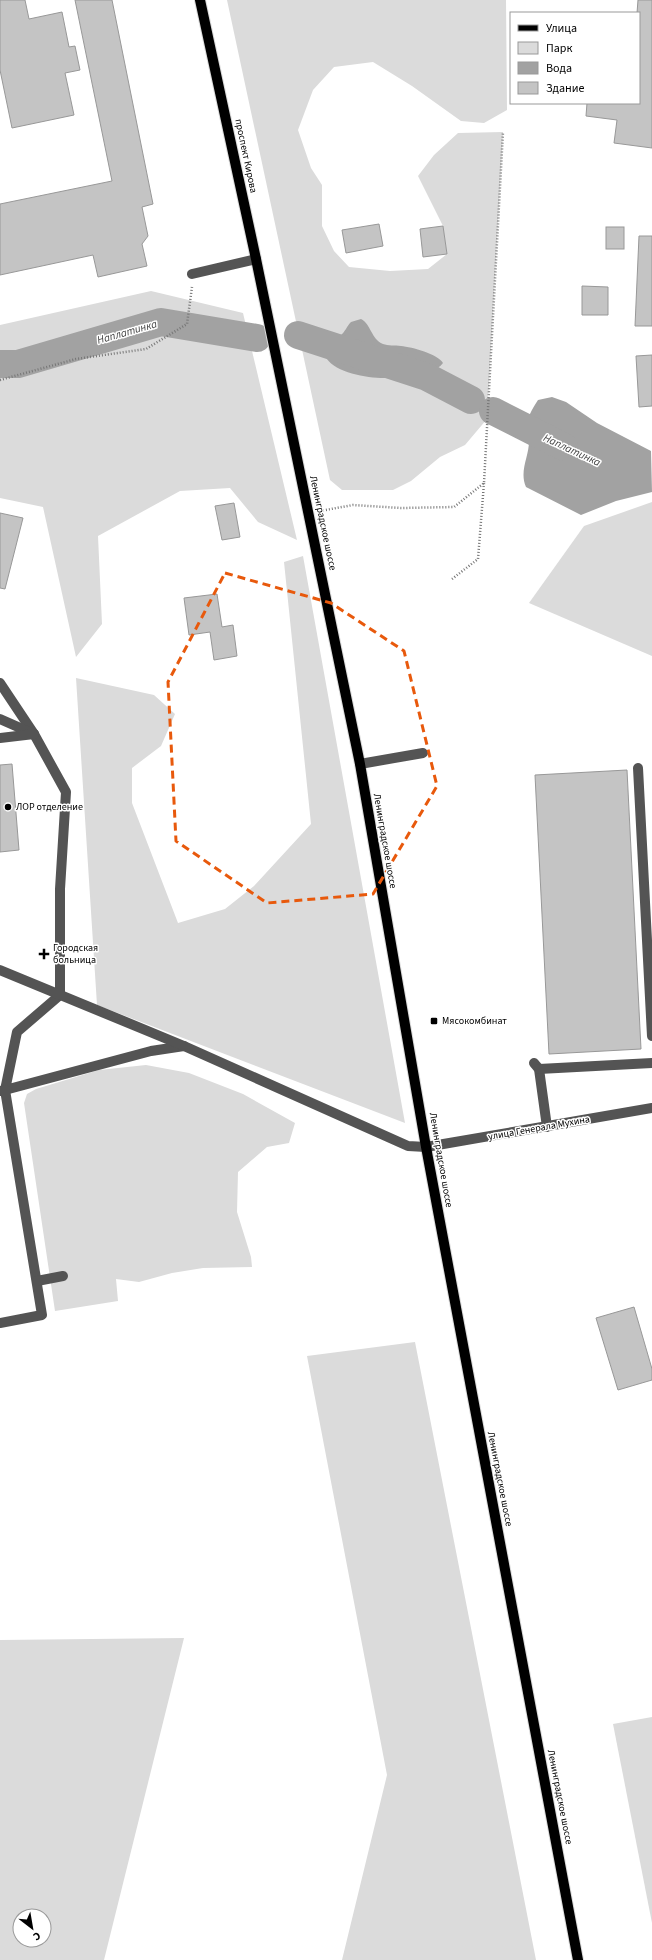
<svg xmlns="http://www.w3.org/2000/svg" width="652" height="1960" font-family="'Source Sans 3',sans-serif">
  <style>
    .green { fill: #dbdbdb; fill-rule: evenodd }
    .water { fill: #a2a2a2 }
    .lines { fill: none; stroke-linecap: round; stroke-linejoin: round }
    .river { stroke: #a2a2a2; stroke-width: 28 }
    .building { fill: #c4c4c4; stroke: #989898 }
    .major-casing { stroke: #dbdbdb; stroke-width: 12 }
    .path { stroke: #767676; stroke-width: 2.5; stroke-dasharray: 1 2; stroke-linecap: butt }
    .minor { stroke: #545454; stroke-width: 10 }
    .major { stroke: #000; stroke-width: 10 }
    .marked { fill: none; stroke: #e8590c; stroke-width: 3; stroke-dasharray: 8 5; stroke-linejoin: round }
    .poi-dot { fill: #000; stroke: #fff; stroke-width: 1.5 }
    .labels { text-anchor: middle; dominant-baseline: central; stroke-width: 3; stroke-linejoin: round; paint-order: stroke }
    .street-label { font-size: 10px; fill: #000; stroke: #fff }
    .poi-label { font-size: 10px; fill: #000; stroke: #fff; text-anchor: start }
    .water-label { font-size: 11px; font-style: italic; fill: #434343; stroke: #fff }
  </style>
  <rect width="100%" height="100%" fill="#fff"/>
  <g class="green">
    <path d="M227,0h279l1,110 -23,13 -23,-2 -49,-35 -39,-24 -39,5 -21,23 -15,40 13,38 11,17v41l12,25 15,16 41,4 38,-2 19,-15 -4,-28 -25,-50 16,-21 24,-22 45,-1 -16,287 -22,26 -25,12 -29,24 -18,9h-51l-12,-10z"/>
    <path d="M151,291l92,22 54,227 -39,-18 -28,-34 -50,3 -82,45 4,88 -26,33 -33,-150 -43,-9v-173z"/>
    <path d="M652,502v154l-123,-53 55,-77z"/>
    <path d="M303,556l102,567 -308,-118 -21,-327 78,17 21,19 -14,32 -29,22v35l46,120 47,-14 29,-23 57,-62 -27,-262z"/>
    <path d="M146,1065l43,8 54,21 52,29 -6,20 -22,4 -29,25 -1,40 14,45 1,10 -49,1 -31,5 -33,9 -23,-3 2,22 -63,10 -31,-208 3,-9 9,-5 63,-19z"/>
    <path d="M415,1342l121,618h-194l45,-185 -80,-419z"/>
    <path d="M184,1638l-80,322h-104v-320zM20,1916h24v24h-24z"/>
    <path d="M652,1717v206l-39,-199z"/>
  </g>
  <g class="water">
    <path d="M361,319c10,5 10,20 22,25 5,2 12,1 18,2 11,1 37,8 42,17 -6,9 -21,9 -31,11 -8,1 -16,4 -24,4 -17,1 -52,-5 -61,-19 -3,-14 6,-17 14,-24 4,-3 6,-9 10,-13z"/>
    <path d="M552,397l14,5 31,21 54,28 1,41 -36,9 -35,14 -55,-28c-7,-16 3,-30 3,-46 0,-9 -2,-19 1,-27 2,-5 5,-9 8,-14z"/>
  </g>
  <g class="lines">
    <g class="river">
      <path d="M298,335l129,42 44,23"/>
      <path d="M0,364h18l143,-42 96,16"/>
      <path d="M493,411l71,36"/>
    </g>
  </g>
  <g class="building">
    <path d="M0,0h25l4,19 33,-7 7,35 6,-1 5,24 -15,3 9,42 -62,13 -12,-58z"/>
    <path d="M75,0h37l41,204 -11,3 6,29 -6,8 5,22 -49,11 -5,-22 -93,20v-71l112,-23z"/>
    <path d="M638,0h14v148l-38,-5 3,-23 -31,-4 1,-13h52v-90h-2z"/>
    <path d="M379,224l4,22 -37,7 -4,-23z"/>
    <path d="M443,226l4,28 -24,3 -3,-28z"/>
    <rect x="606" y="227" width="18" height="22"/>
    <path d="M639,236h13v90h-17z"/>
    <path d="M582,286l26,1v28h-26z"/>
    <path d="M652,355v51l-13,1 -3,-51z"/>
    <path d="M234,503l6,34 -18,3 -7,-34z"/>
    <path d="M0,513l23,5 -18,71 -5,-1z"/>
    <path d="M217,594l5,33 11,-2 4,31 -23,4 -4,-28 -21,3 -5,-37z"/>
    <path d="M12,764l7,86 -19,2v-87z"/>
    <path d="M627,770l14,279 -92,5 -14,-279z"/>
    <path d="M634,1307l18,62v11l-34,10 -22,-72z"/>
  </g>
  <g class="lines">
    <defs>
      <path id="major" d="M200,0l56,259 104,505 66,383 152,813"/>
    </defs>
    <use href="#major" class="major-casing"/>
    <g class="path">
      <path d="M0,380l76,-21 70,-10 41,-25 5,-37"/>
      <path d="M320,511l33,-6 48,3 53,-1 30,-24 19,-351"/>
      <path d="M452,579l26,-20 6,-76"/>
    </g>
    <g class="minor">
      <path d="M192,274l64,-15"/>
      <path d="M0,683l34,51 32,58 -6,97v106l-43,37 -12,58 146,-39 33,-5"/>
      <path d="M0,719l34,15"/>
      <path d="M0,738l34,-4"/>
      <path d="M360,764l63,-11"/>
      <path d="M638,768l14,268"/>
      <path d="M0,970l184,76 224,100 18,1 226,-39"/>
      <path d="M534,1063l5,6 8,58"/>
      <path d="M539,1069l113,-6"/>
      <path d="M0,1091l5,-1 37,225 -42,8"/>
      <path d="M37,1281l26,-5"/>
    </g>
    <use href="#major" class="major"/>
  </g>
  <path class="marked" d="M225,573l106,30 73,48 33,135 -64,108 -106,9 -91,-62 -8,-159z"/>
  <g class="poi-dot">
    <circle cx="8" cy="807" r="4"/>
    <path d="M42 948h4v4h4v4h-4v4h-4v-4h-4v-4h4z"/>
    <rect x="430" y="1017" width="8" height="8" rx="2"/>
  </g>
  <g class="labels">
    <g class="street-label">
      <text transform="translate(246 156) rotate(78)">проспект Кирова</text>
      <text transform="translate(323 523) rotate(78)">Ленинградское шоссе</text>
      <text transform="translate(385 841) rotate(80)">Ленинградское шоссе</text>
      <text transform="translate(539 1128) rotate(-10)">улица Генерала Мухина</text>
      <text transform="translate(441 1160) rotate(80)">Ленинградское шоссе</text>
      <text transform="translate(500 1479) rotate(79)">Ленинградское шоссе</text>
      <text transform="translate(560 1797) rotate(79)">Ленинградское шоссе</text>
    </g>
    <g class="poi-label">
      <text x="16" y="807">ЛОР отделение</text>
      <text x="53" y="948">Городская<tspan x="53" dy="12">больница</tspan></text>
      <text x="442" y="1021">Мясокомбинат</text>
    </g>
    <g class="water-label">
      <text transform="translate(127 332) rotate(-16)">Наплатинка</text>
      <text transform="translate(572 450) rotate(25)">Наплатинка</text>
    </g>
  </g>
  <rect x="510" y="12" width="130" height="92" fill="#ffffff" stroke="#999999"/>
  <rect x="518" y="25" width="20" height="6" fill="#000000" stroke="#999999"/>
  <text x="546" y="32" font-size="12" fill="#000000">Улица</text>
  <rect x="518" y="42" width="20" height="12" fill="#dbdbdb" stroke="#999999"/>
  <text x="546" y="52" font-size="12" fill="#000000">Парк</text>
  <rect x="518" y="62" width="20" height="12" fill="#a2a2a2" stroke="#999999"/>
  <text x="546" y="72" font-size="12" fill="#000000">Вода</text>
  <rect x="518" y="82" width="20" height="12" fill="#c4c4c4" stroke="#999999"/>
  <text x="546" y="92" font-size="12" fill="#000000">Здание</text>
  <g transform="translate(32 1928) rotate(149)"><circle r="19" fill="#ffffff" stroke="#999999"/>
  <path d="M0-3L7 15L0 10L-7 15Z" fill="#000000"/>
  <text y="-6" font-size="11" font-weight="bold" text-anchor="middle" fill="#000000">С</text>
  </g>
</svg>
